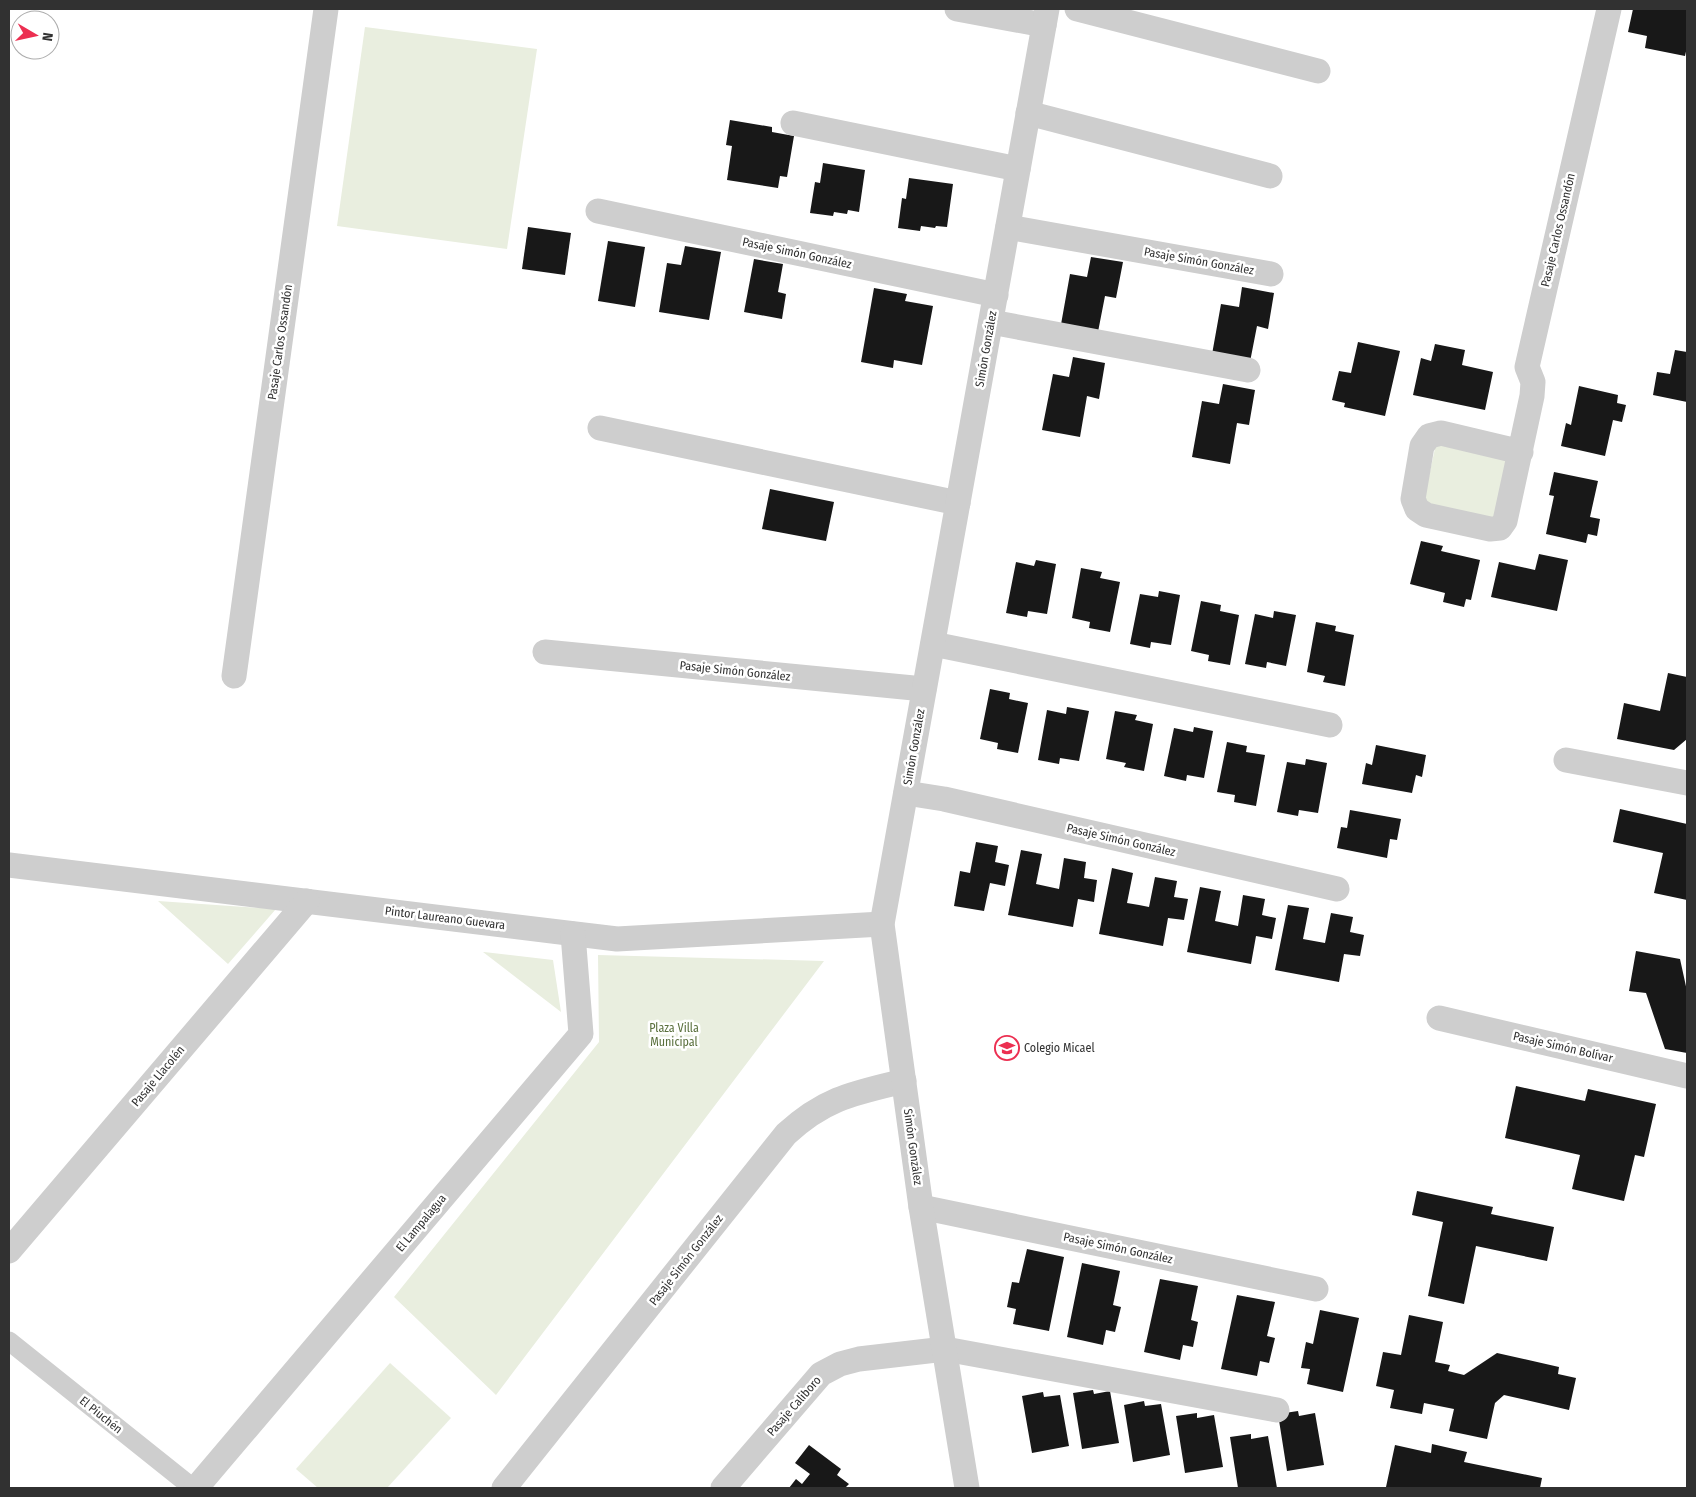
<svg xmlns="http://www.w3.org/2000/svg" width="1696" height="1497" font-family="'Fira Sans Condensed',sans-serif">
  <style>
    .green { fill: #e9eedf }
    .building { fill: #181818 }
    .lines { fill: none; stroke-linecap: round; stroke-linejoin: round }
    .pedestrian { stroke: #cecece; stroke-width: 19 }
    .minor { stroke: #cecece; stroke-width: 25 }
    .labels { text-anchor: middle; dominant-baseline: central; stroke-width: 5; stroke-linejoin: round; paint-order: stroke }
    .street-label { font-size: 12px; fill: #313131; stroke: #fff }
    .park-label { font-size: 12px; fill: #596f3c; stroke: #fff }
    .poi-label { font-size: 12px; fill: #313131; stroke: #fff; text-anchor: start }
  </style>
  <rect width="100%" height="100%" fill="#fff"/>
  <g class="green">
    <path d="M365,27l172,22 -30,200 -170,-23z"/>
    <path d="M1436,444l72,16 -13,59 -72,-16z"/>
    <path d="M158,901l118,8 -48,55z"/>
    <path d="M484,952l69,8 8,52 -78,-60z"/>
    <path d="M598,955l226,6 -328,434 -102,-98 205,-255z"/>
    <path d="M390,1363l61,55 -64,70h-69l-22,-19z"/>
  </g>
  <g class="building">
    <path d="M1633,9h54v38l-2,9 -40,-8 2,-12 -19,-4z"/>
    <path d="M730,120l42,7v5l22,4 -7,41 -7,-1 -2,12 -51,-8 5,-34 -6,-1z"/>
    <path d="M823,163l42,7 -6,42 -11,-2 -1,4 -13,-2 -1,4 -23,-3 5,-31 5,1z"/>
    <path d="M909,178l44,6 -6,43 -11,-1 -1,2 -14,-2 -1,5 -22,-3 4,-30 4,1z"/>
    <path d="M528,227l43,6 -6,42 -43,-6z"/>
    <path d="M608,241l37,6 -10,60 -37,-6z"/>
    <path d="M685,246l36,6 -12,68 -50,-8 8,-49 14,2z"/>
    <path d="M1091,257l32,5 -7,36 -11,-2 -8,41 -37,-7 10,-56 17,3z"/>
    <path d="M754,259l29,5 -5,28 8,2 -4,25 -38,-7z"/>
    <path d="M1242,287l32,6 -6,36 -11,-3 -8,41 -38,-7 10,-56 18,3z"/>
    <path d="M874,288l33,6 -2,7 28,5 -11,59 -28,-5 -1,8 -32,-6z"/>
    <path d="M1358,342l42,9 -15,65 -41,-9 1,-4 -13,-3 7,-29 12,2z"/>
    <path d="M1435,344l30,6 -3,15 31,7 -8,38 -72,-15 8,-37 10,3z"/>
    <path d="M1675,350l12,2v50l-34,-7 4,-23 13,2z"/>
    <path d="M1073,357l32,6 -6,36 -12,-3 -7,41 -38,-7 11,-56 16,3z"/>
    <path d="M1223,384l32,6 -6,35 -12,-2 -7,41 -38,-7 10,-56 17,3z"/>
    <path d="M1579,386l39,9 -1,8 9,2 -4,17 -9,-2 -8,36 -44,-10 5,-23 5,2z"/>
    <path d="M1554,472l44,9 -8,36 10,2 -3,17 -9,-2 -2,9 -40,-9 8,-38 -5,-1z"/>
    <path d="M770,489l64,13 -8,39 -64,-12z"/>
    <path d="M1421,541l22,5 -2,5 39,9 -9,40 -5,-1 -2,8 -21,-5 2,-9 -35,-9z"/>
    <path d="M1539,554l29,6 -11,51 -66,-14 8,-35 36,8z"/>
    <path d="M1036,560l20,4 -9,50 -19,-3 -1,6 -21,-4 10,-51 18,4z"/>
    <path d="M1081,568l21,4 -2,6 20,4 -10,50 -21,-4 1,-6 -18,-4z"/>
    <path d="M1159,591l21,4 -9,50 -20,-3 -1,6 -20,-4 10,-50 18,3z"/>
    <path d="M1201,601l20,4 -1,6 19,4 -9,50 -22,-4 1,-6 -18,-4z"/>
    <path d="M1274,611l22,4 -10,51 -19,-4 -1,6 -21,-4 10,-50 18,4z"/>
    <path d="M1316,622l20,4 -1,5 19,4 -9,51 -22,-4 2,-6 -18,-4z"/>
    <path d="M1668,673l19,4v62l-13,11 -57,-11 7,-36 36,8z"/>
    <path d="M990,689l20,4 -1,6 19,4 -10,50 -21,-4 1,-6 -18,-4z"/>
    <path d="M1067,707l22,4 -10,50 -19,-3 -1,6 -21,-4 9,-50 19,4z"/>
    <path d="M1115,711l22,4 -2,5 18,4 -9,47 -20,-4 2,-4 -20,-4z"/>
    <path d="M1194,727l19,4 -9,47 -17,-3 -1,6 -22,-5 10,-48 19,4z"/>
    <path d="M1227,742l20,4 -1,6 19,3 -9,51 -22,-4 1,-7 -18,-3z"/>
    <path d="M1376,745l50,10 -4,22 -6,-2 -4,18 -50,-9 4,-21 6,2z"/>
    <path d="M1306,759l21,4 -9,50 -19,-3 -1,6 -21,-4 10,-50 18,3z"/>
    <path d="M1620,809l67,15v76l-33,-7 9,-40 -50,-11z"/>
    <path d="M1350,810l51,9 -4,21 -7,-1 -3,19 -50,-10 4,-21 6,1z"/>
    <path d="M976,842l22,4 -3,16 14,3 -4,21 -15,-3 -6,28 -30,-5 6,-35 10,2z"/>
    <path d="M1021,850l21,4 -6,30 23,5 5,-31 22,4 -2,16 13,2 -3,22 -16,-3 -5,28 -65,-12z"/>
    <path d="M1112,868l21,5 -6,30 12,2 10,2 6,-30 22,4 -3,16 14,2 -4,21 -16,-2 -5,28 -64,-12z"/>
    <path d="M1200,887l21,4 -6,30 23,5 5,-31 22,4 -3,16 14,3 -4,21 -16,-3 -5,28 -64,-12z"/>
    <path d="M1288,905l21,3 -6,31 22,4 6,-30 22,4 -3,15 14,3 -4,21 -16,-2 -5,28 -64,-12z"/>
    <path d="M1636,951l44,8 7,32v62l-22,-4 -19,-56 -17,-2z"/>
    <path d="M1516,1086l69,15 3,-12 68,15 -12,53 -9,-2 -11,46 -52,-12 8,-34 -75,-17z"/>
    <path d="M1417,1191l76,16 -2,7 63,13 -7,34 -71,-15 -12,58 -36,-8 15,-74 -31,-7z"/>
    <path d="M1027,1249l37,8 -15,74 -36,-7 3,-15 -9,-2 5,-25 7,1z"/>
    <path d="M1082,1263l38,8 -7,34 8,2 -6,25 -9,-2 -3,15 -36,-8z"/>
    <path d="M1160,1279l38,7 -7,34 7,2 -5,25 -10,-2 -3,15 -36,-8z"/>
    <path d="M1237,1295l38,7 -8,34 8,2 -6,25 -9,-2 -3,15 -36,-7z"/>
    <path d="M1320,1310l39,8 -16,74 -36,-8 3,-15 -9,-1 5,-26 7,2z"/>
    <path d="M1409,1315l34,7 -8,40 15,3 -2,6 16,4 33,-22 62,14 -1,7 18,4 -7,32 -65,-15 -9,8 -8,36 -38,-8 5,-22 -30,-6 -2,11 -32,-6 4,-18 -18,-4 7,-34 18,3z"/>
    <path d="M1093,1390l1,4 16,-3 9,52 -37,6 -9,-56z"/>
    <path d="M1043,1392l1,5 16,-2 9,51 -37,7 -10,-57z"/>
    <path d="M1144,1401l1,5 16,-2 9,51 -37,7 -9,-57z"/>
    <path d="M1298,1411l1,5 16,-3 9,52 -37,6 -9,-57z"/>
    <path d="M1197,1413v5l17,-3 9,52 -38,6 -9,-57z"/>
    <path d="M1251,1434v5l17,-3 9,52h-39l-8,-51z"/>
    <path d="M1432,1444l35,8 -3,10 78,16 -2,10h-147l-7,-1 9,-42 36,8z"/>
    <path d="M809,1445l32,24 -4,6 12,9 -4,4h-56l7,-9 6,5 8,-10 -15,-11z"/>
  </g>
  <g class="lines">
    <path class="pedestrian" d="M9,1341l184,147"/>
    <g class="minor">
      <path d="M957,9l87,16"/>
      <path d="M1077,9l241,62"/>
      <path d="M1028,113l242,63"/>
      <path d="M793,123l225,46"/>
      <path d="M598,211l398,84"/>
      <path d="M1008,227l263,47"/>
      <path d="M991,322l257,48"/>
      <path d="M600,428l358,75"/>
      <path d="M1521,452l-80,-19 -12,3 -7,10 -9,53 4,10 9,6 64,14 10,-1 5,-7 27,-125 1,-14 -6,-15 82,-358"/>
      <path d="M933,644l397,81"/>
      <path d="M545,652l379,37"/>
      <path d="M234,676l92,-667"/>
      <path d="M1566,760l121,23"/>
      <path d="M906,793l38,6 393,90"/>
      <path d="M9,865l608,74 265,-15"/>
      <path d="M1439,1018l248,58"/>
      <path d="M921,1207l395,82"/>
      <path d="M9,1251l298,-350"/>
      <path d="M196,1488l385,-454 -8,-100"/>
      <path d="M504,1488l282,-354c39,-36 68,-41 118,-53"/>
      <path d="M723,1488l98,-114 19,-10 19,-5 86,-10 332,61"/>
      <path d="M967,1488l-46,-281 -39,-283 165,-915"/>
    </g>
  </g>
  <defs>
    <symbol id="school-ring" viewBox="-11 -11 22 22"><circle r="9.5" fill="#fff" stroke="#ec2f51" stroke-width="1.5"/><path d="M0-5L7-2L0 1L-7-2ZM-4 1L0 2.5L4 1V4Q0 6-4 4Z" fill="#ec2f51"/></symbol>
  </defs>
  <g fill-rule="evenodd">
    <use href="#school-ring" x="993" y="1034" width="28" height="28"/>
  </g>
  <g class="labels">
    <g class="street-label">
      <text transform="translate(1558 230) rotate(-77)">Pasaje Carlos Ossandón</text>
      <text transform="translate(797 253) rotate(12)">Pasaje Simón González</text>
      <text transform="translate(1199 261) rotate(10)">Pasaje Simón González</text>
      <text transform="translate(280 342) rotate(-82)">Pasaje Carlos Ossandón</text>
      <text transform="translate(986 349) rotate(-80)">Simón González</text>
      <text transform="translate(735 671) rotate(6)">Pasaje Simón González</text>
      <text transform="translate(914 747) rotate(-80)">Simón González</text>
      <text transform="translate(1121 840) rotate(13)">Pasaje Simón González</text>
      <text transform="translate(445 918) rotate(7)">Pintor Laureano Guevara</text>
      <text transform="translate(1563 1047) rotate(13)">Pasaje Simón Bolívar</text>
      <text transform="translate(158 1076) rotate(-50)">Pasaje Llacolén</text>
      <text transform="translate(913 1147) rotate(82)">Simón González</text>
      <text transform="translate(421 1223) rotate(-50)">El Lampalagua</text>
      <text transform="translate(1118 1248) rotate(12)">Pasaje Simón González</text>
      <text transform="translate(686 1260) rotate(-52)">Pasaje Simón González</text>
      <text transform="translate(794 1406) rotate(-49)">Pasaje Caliboro</text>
      <text transform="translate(101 1415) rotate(39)">El Piuchén</text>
    </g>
    <g class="park-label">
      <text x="674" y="1028">Plaza Villa<tspan x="674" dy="14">Municipal</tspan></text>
    </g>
    <g class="poi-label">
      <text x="1024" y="1048">Colegio Micael</text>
    </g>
  </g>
  <rect width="1696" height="1497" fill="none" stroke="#313131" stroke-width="20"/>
  <g transform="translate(35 35) rotate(99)"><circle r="24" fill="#ffffff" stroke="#adadad"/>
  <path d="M0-4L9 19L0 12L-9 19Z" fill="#ec2f51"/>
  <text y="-8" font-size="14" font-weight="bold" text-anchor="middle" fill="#313131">N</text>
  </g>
</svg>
